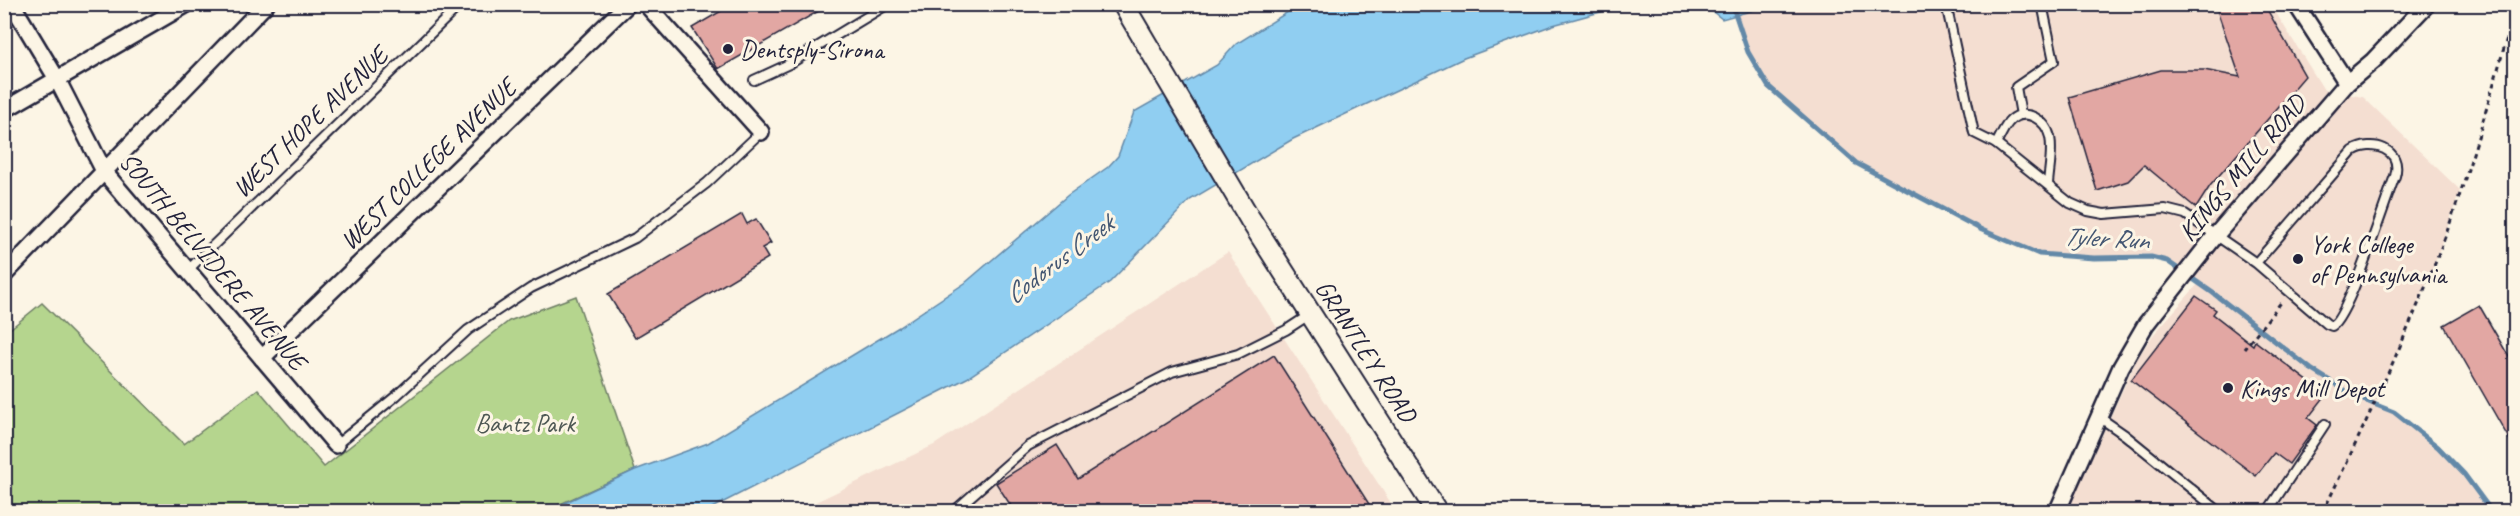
<svg xmlns="http://www.w3.org/2000/svg" width="2520" height="516" font-family="Caveat,sans-serif">
  <style>
    .built { fill: #f4ded1 }
    .green { fill: #b5d58e; stroke: #6c7c64; stroke-width: 1.5 }
    .water { fill: #90cef1; stroke: #6489a8; stroke-width: 1.5 }
    .lines { fill: none; stroke-linecap: round; stroke-linejoin: round }
    .stream { stroke: #6489a8; stroke-width: 5 }
    .building { fill: #e2a7a3; stroke: #22223b; stroke-width: 1.5 }
    .service-casing { stroke: #22223b; stroke-width: 12 }
    .minor-casing { stroke: #22223b; stroke-width: 20 }
    .tertiary-casing { stroke: #22223b; stroke-width: 24 }
    .path { stroke: #22223b; stroke-width: 3; stroke-dasharray: 4.5 4.5; stroke-linecap: butt }
    .service { stroke: #fcf5e5; stroke-width: 8 }
    .minor { stroke: #fcf5e5; stroke-width: 15 }
    .tertiary { stroke: #fcf5e5; stroke-width: 20 }
    .poi-dot { fill: #22223b; stroke: #fcf5e5; stroke-width: 2 }
    .labels { text-anchor: middle; dominant-baseline: central; stroke-width: 6; stroke-linejoin: round; paint-order: stroke }
    .poi-label { font-size: 26px; fill: #22223b; stroke: #fcf5e5; text-anchor: start }
    .street-label { font-size: 26px; fill: #22223b; stroke: #fcf5e5 }
    .park-label { font-size: 26px; fill: #4e5854; stroke: #fcf5e5 }
    .water-label { font-size: 27px; font-style: italic; fill: #435672; stroke: #fcf5e5 }
  </style>
  <rect width="100%" height="100%" fill="#fcf5e5"/>
  <filter id="ink" filterUnits="userSpaceOnUse"><feTurbulence type="fractalNoise" baseFrequency=".0167" numOctaves="2"/><feDisplacementMap in="SourceGraphic" scale="12" xChannelSelector="R" yChannelSelector="G"/><feConvolveMatrix kernelMatrix="1 2 1 2 8 2 1 2 1" color-interpolation-filters="sRGB"/></filter>
  <g filter="url(#ink)">
    <g class="built">
      <path d="M1776,4l495,1 53,85 39,7 97,93 -26,76 -59,138 19,8 44,35 26,27 28,37h-425l70,-152 16,-24 46,-52 -32,-22 -16,-4 -57,1 -55,-4 -122,-57 -61,-34 -82,-70 -18,-23 -8,-18 -12,-37z"/>
      <path d="M1228,252l168,259 -601,1 139,-67z"/>
    </g>
    <path class="green" d="M576,296l59,174 -90,41h-540v-178l37,-30 142,141 74,-55 66,78 185,-146z"/>
    <g class="water">
      <path d="M1299,5h327l-73,20 -89,33 -171,81 -103,61 -80,82 -143,96 -261,133 -161,1 90,-42 73,-27 191,-116 66,-44 103,-88 40,-28 10,-11 16,-44 83,-47 19,-21z"/>
      <path d="M1704,5h68l-50,14z"/>
    </g>
    <g class="lines">
      <path class="stream" d="M1732,4l16,48 20,34 88,77 126,67 57,24 55,4 57,-1 16,4 46,32 98,76 45,28 38,15 44,35 26,27 28,38"/>
    </g>
    <g class="building">
      <path d="M733,4h98l-113,65 -26,-41z"/>
      <path d="M2215,4h49l41,72 -95,110 -14,22 -52,-43 -16,16 -31,10 -28,-94 92,-27h43l36,7z"/>
      <path d="M742,214l5,10 9,-5 15,24 -9,5 6,10 -133,80 -27,-44z"/>
      <path d="M2196,296l20,14 -3,4 40,31 2,-4 71,54 -18,23 9,7 -28,39 -15,-11 -18,23 -125,-96z"/>
      <path d="M2479,305l37,64v82l-72,-126z"/>
      <path d="M1274,355l100,157h-359l-19,-29 61,-38 21,34z"/>
    </g>
    <g class="lines">
      <defs>
        <g id="service">
          <path d="M1946,4l28,129 22,11 74,59 18,8 16,3 61,-5 20,5 71,49 71,61 5,2c16,-8 54,-127 63,-150 8,-27 -23,-37 -42,-25l-97,112"/>
          <path d="M754,80l35,-16 99,-60"/>
          <path d="M2021,115l-5,-28 38,-26 -12,-57"/>
          <path d="M1996,144c5,-8 8,-18 15,-24 15,-13 35,0 39,17 3,15 -1,32 -2,47"/>
          <path d="M188,270l273,-266"/>
          <path d="M2099,417l26,18 95,77"/>
          <path d="M336,445l60,-49 72,-66 63,-42 104,-50 72,-55 54,-51"/>
          <path d="M953,512l75,-66 144,-74 66,-18 48,-24 23,-15"/>
          <path d="M2267,512l58,-88"/>
        </g>
        <g id="minor">
          <path d="M12,4l45,75 48,94 231,272"/>
          <path d="M646,4l115,128"/>
          <path d="M2296,4l51,79"/>
          <path d="M4,110l183,-106"/>
          <path d="M4,275l262,-271"/>
          <path d="M262,358l366,-354"/>
          <path d="M2057,512l64,-145 25,-43 70,-89 131,-152 26,-22 54,-57"/>
        </g>
        <path id="tertiary" d="M1123,4l127,215 187,293"/>
      </defs>
      <use href="#service" class="service-casing"/>
      <use href="#minor" class="minor-casing"/>
      <use href="#tertiary" class="tertiary-casing"/>
      <g class="path">
        <path d="M2244,349l39,-49"/>
        <path d="M2323,512c39,-81 77,-162 111,-246 33,-84 57,-173 82,-260"/>
      </g>
      <use href="#service" class="service"/>
      <use href="#minor" class="minor"/>
      <use href="#tertiary" class="tertiary"/>
    </g>
  </g>
  <g class="poi-dot">
    <circle cx="728" cy="49" r="6"/>
    <circle cx="2298" cy="259" r="6"/>
    <circle cx="2228" cy="388" r="6"/>
  </g>
  <g class="labels">
    <g class="poi-label">
      <text x="740" y="49">Dentsply-Sirona</text>
      <text x="2310" y="244">York College<tspan x="2310" dy="30">of Pennsylvania</tspan></text>
      <text x="2240" y="388">Kings Mill Depot</text>
    </g>
    <g class="street-label">
      <text transform="translate(310 122) rotate(-44)">WEST HOPE AVENUE</text>
      <text transform="translate(428 164) rotate(-44)">WEST COLLEGE AVENUE</text>
      <text transform="translate(2242 168) rotate(-50)">KINGS MILL ROAD</text>
      <text transform="translate(213 261) rotate(50)">SOUTH BELVIDERE AVENUE</text>
      <text transform="translate(1366 351) rotate(57)">GRANTLEY ROAD</text>
    </g>
    <g class="park-label">
      <text x="525" y="423">Bantz Park</text>
    </g>
    <g class="water-label">
      <text transform="translate(2106 238) rotate(3)">Tyler Run</text>
      <text transform="translate(1059 259) rotate(-37)">Codorus Creek</text>
    </g>
  </g>
  <rect width="2520" height="516" fill="none" stroke="#fcf5e5" stroke-width="24"/>
  <rect x="12" y="12" width="2496" height="492" fill="none" stroke="#22223b" stroke-width="2" filter="url(#ink)"/>
</svg>
